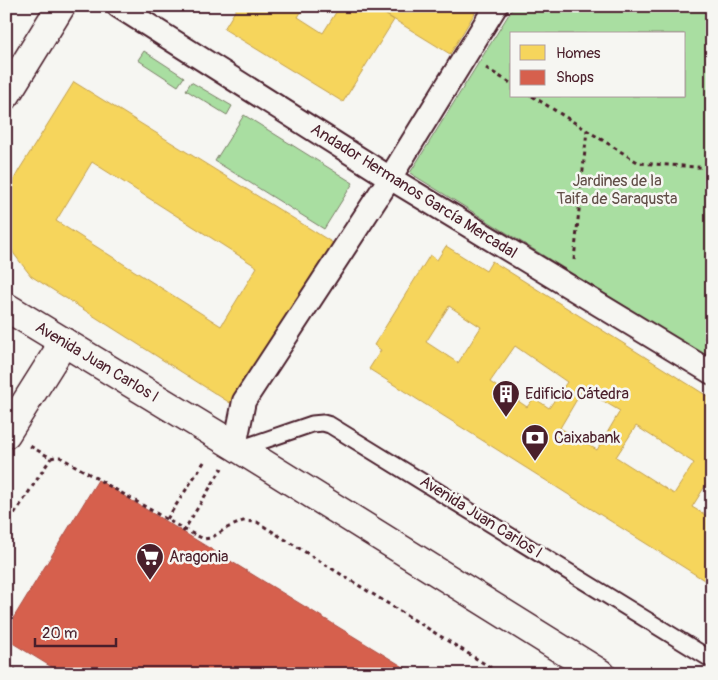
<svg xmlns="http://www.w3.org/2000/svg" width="718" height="680" font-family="Pangolin,sans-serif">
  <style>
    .green { fill: #a9dea1; stroke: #7a7e66; fill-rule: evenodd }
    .homes { fill: #f6d55c; stroke: #c29e4d; fill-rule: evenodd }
    .shops { fill: #d6604d; stroke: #ac4c43 }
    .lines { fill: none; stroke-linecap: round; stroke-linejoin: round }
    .service-casing { stroke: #4a1f2b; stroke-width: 19 }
    .pedestrian-casing { stroke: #4a1f2b; stroke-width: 26 }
    .tertiary-casing { stroke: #4a1f2b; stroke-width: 31 }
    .primary-casing { stroke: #4a1f2b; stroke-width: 31 }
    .path { stroke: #4a1f2b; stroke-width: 3; stroke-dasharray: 4 4; stroke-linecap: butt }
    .service { stroke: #f6f6f2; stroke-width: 15 }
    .pedestrian { stroke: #f6f6f2; stroke-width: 22 }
    .tertiary { stroke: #f6f6f2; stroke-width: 28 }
    .primary { stroke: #f6f6f2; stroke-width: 28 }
    .labels { text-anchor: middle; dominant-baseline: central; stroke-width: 5; stroke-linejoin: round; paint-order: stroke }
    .park-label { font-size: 16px; fill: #624f48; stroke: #f6f6f2 }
    .street-label { font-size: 16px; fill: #4a1f2b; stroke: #f6f6f2 }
    .poi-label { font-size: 16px; fill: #4a1f2b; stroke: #f6f6f2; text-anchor: start }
  </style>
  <rect width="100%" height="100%" fill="#f6f6f2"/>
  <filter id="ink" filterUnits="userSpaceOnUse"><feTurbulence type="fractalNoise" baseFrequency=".02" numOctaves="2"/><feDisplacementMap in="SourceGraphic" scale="10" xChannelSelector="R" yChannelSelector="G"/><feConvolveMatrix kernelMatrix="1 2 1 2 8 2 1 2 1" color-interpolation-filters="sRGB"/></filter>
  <g filter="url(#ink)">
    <g class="green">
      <path d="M514,6h198v354l-302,-187zM512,34h172v62h-172z"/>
      <path d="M144,51l40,26 -6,9 -40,-26z"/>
      <path d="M191,82l41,24 -5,9 -41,-25z"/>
      <path d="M244,115l109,68 -29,46 -109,-68z"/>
    </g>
    <g class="homes">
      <path d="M238,6h67l-7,11 25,16 17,-27h32l22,14 -51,82 -119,-73z"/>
      <path d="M372,6h107l-29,48z"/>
      <path d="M74,82l267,166 -103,160 -207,-132 -17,-22 -8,-16v-39l6,-16 7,-13zM92,162l165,105 -36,59 -165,-105z"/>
      <path d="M446,246l40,25 6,-10 220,138v76l-20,32 20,12v66l-343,-216 12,-19 -7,-5 56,-90 7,5zM449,306l32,21 -23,36 -32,-21zM515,346l52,36 -18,26 -15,-10 -7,9 -37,-25zM583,389l37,22 -23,39 -37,-22zM636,426l58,37 -20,31 -58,-37z"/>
    </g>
    <path class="shops" d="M98,480l85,52 232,142h-352l-57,-35v-9z"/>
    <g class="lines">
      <defs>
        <path id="service" d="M239,449l73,-25 11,-1 7,2 382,235"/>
        <g id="pedestrian">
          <path d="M118,6l272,172 322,195"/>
          <path d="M235,446l9,-45 146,-223 106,-172"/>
        </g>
        <g id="tertiary">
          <path d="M6,307l229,139 366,228"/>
          <path d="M6,434l58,-92"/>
        </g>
        <path id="primary" d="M6,95l55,-89"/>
      </defs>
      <use href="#service" class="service-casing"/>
      <use href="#pedestrian" class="pedestrian-casing"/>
      <use href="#tertiary" class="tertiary-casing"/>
      <use href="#primary" class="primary-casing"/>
      <g class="path">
        <path d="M486,68l26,16"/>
        <path d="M532,96l107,67 73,5"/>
        <path d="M574,260l13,-130"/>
        <path d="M705,339l7,-11"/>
        <path d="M30,446l21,12"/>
        <path d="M51,458l4,-1h5l125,73 19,9 7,-1 16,-10 16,-7 14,1 244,152"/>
        <path d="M167,519l39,-60"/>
        <path d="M6,527l45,-69"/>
        <path d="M183,532l39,-64"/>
        <path d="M6,664l15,10"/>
      </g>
      <use href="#service" class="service"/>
      <use href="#pedestrian" class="pedestrian"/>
      <use href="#tertiary" class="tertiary"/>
      <use href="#primary" class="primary"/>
    </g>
  </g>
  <defs>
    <symbol id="building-pin" viewBox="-11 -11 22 30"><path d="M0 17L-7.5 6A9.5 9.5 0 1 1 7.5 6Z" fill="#4a1f2b" stroke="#f6f6f2"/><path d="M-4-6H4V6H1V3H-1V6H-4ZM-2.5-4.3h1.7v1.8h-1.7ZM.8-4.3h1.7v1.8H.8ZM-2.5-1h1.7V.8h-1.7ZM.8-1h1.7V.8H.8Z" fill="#fff"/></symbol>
    <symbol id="bank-pin" viewBox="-11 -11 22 30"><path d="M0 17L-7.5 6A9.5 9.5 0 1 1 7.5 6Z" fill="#4a1f2b" stroke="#f6f6f2"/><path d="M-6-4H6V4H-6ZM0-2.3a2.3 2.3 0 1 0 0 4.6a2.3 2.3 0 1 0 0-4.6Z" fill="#fff"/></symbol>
    <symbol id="supermarket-pin" viewBox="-11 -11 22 30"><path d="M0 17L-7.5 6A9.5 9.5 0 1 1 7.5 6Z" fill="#4a1f2b" stroke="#f6f6f2"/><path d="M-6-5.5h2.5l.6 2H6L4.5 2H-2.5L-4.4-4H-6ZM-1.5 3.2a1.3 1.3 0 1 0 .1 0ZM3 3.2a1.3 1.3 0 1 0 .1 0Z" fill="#fff"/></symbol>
  </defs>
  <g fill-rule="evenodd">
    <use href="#building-pin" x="490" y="378" width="32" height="43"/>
    <use href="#bank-pin" x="519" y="422" width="32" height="43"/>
    <use href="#supermarket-pin" x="134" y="541" width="32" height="43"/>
  </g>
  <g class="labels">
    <g class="park-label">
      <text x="617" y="181">Jardines de la<tspan x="617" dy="18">Taifa de Saraqusta</tspan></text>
    </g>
    <g class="street-label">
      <text transform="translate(414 191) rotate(32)">Andador Hermanos García Mercadal</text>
      <text transform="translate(97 362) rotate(31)">Avenida Juan Carlos I</text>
      <text transform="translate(481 517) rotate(32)">Avenida Juan Carlos I</text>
    </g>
    <g class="poi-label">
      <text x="525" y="394">Edificio Cátedra</text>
      <text x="554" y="438">Caixabank</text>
      <text x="169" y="557">Aragonia</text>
    </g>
  </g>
  <rect width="718" height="680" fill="none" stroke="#f6f6f2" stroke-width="25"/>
  <rect x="12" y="12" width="693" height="655" fill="none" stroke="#4a1f2b" stroke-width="2" filter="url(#ink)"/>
  <rect x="510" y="32" width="175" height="65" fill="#f6f6f2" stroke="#b1a0a2"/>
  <rect x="520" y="45" width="25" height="15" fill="#f6d55c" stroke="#b1a0a2"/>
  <text x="556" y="58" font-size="15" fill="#4a1f2b">Homes</text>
  <rect x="520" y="70" width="25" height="15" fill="#d6604d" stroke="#b1a0a2"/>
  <text x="556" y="82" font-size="15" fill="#4a1f2b">Shops</text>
  <path d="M35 638v8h81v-8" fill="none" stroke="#4a1f2b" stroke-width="2.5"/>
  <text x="42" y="638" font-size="15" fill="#4a1f2b" stroke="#f6f6f2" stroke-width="4" paint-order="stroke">20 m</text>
</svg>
